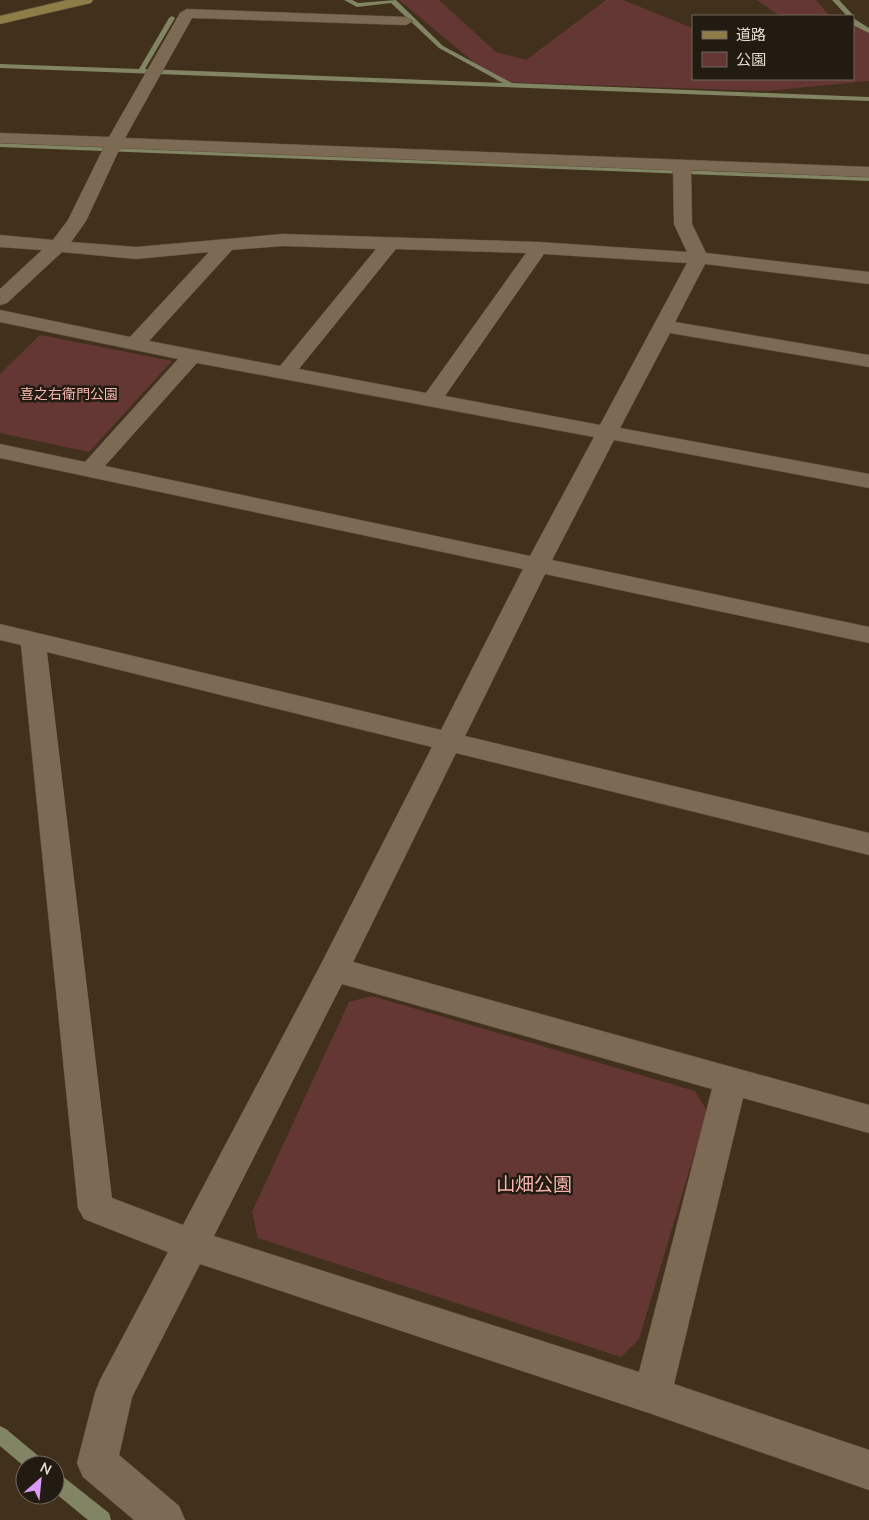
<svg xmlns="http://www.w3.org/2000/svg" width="869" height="1520" font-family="'Nunito Sans','Noto Sans JP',sans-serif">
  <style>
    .green { fill: #653734 }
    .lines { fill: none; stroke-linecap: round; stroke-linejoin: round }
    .stream { fill: #828563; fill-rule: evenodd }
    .minor-casing { stroke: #5d4f3d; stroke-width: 1 }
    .major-casing { stroke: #5d4f3d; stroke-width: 1 }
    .minor { fill: #7d6a54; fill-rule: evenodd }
    .major { fill: #8f7d47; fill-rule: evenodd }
    .labels { text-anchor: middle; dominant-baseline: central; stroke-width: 5; stroke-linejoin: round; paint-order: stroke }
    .far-park-label { font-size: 14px; fill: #f6b5ae; stroke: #221b11 }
    .near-park-label { font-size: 19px; fill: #f6b5ae; stroke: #221b11 }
  </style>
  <rect width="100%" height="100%" fill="#41311c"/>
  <g class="green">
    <path d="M399,0h40l57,52 30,8 80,-60h17l69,28 1,51h160v-54l16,7v49l-103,10 -268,-9z"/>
    <path d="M757,0h59l12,14 5,2h-53z"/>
    <path d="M40,335l132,26 -83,91 -89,-19v-59z"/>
    <path d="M372,996l323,95 12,20 -68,228 -18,18 -363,-119 -6,-26 97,-210z"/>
  </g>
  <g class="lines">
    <g class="stream">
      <path d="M344,0h8l6,3 38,-3 47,46 69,37 357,14v4l-869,-33v-4l139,5 30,-51 3,-2 3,2 -30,51 358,14 -64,-35 -48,-45 -34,4z"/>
      <path d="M832,0h7l14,15v2l-6,-1z"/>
      <path d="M853,18l16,10v5l-16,-8z"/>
      <path d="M0,143l869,34v4l-869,-34z"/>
      <path d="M0,1426l6,3 36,30 3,6h-20v2l-25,-21z"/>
      <path d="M55,1472l6,3 48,38 2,7h-23l-33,-27z"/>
    </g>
    <defs>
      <path id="minor" d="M187,9l219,8 7,4 -7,4 -214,-7 -67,120 744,29v10l-178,-7 1,54 14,29 163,19v12l-164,-20 -30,58 194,33v12l-199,-34 -50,95 249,46v14l-255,-48 -62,120 317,67v16l-324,-69 -80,162 404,97v22l-413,-102 -103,209 516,143v28l-126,-35 -69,286 195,66v40l-217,-76 -452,-150 -68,133 -13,58 60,51 6,14h-51l-51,-43 -6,-14 18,-70 5,-13 68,-128 -84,-33 -6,-11 -57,-563 -21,-5v-16l441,106 82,-161 -523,-111v-14l85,18 93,-103 -178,-37v-12l130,27 79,-85 -73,7 -74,-7 -55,51 -7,2v-16l42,-39 -42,-3v-12l53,5 15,-20 36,-73 -104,-4v-10l109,4 71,-124zM120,148l553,22 1,54 13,28 -148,-10 -256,-8 -147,13 -65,-5 15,-21zM283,246l93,3 -96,117 -131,-25 83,-91zM396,249l130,4 -100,140 -127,-24zM544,254l143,9 -87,162 -155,-29zM197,363l397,74 -64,119 -425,-90zM47,652l385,95 -113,221 -136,257 -71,-27zM342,984l370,105 -73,283 -425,-136z"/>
      <path id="major" d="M67,0h26l-2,3 -91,21v-8z"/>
    </defs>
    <use href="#minor" class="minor-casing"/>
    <use href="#major" class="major-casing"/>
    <use href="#minor" class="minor"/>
    <use href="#major" class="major"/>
  </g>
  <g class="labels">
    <g class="far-park-label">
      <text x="69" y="394">喜之右衛門公園</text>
    </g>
    <g class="near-park-label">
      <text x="534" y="1185">山畑公園</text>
    </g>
  </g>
  <rect x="692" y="15" width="162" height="65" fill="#221b11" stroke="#70675d"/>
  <rect x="702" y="31" width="25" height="8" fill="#8f7d47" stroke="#70675d"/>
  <text x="736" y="40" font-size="15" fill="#e5dace">道路</text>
  <rect x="702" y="52" width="25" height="15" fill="#653734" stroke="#70675d"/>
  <text x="736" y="65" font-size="15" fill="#e5dace">公園</text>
  <g transform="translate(40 1480) rotate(27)"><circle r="24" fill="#221b11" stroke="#70675d"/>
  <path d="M0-4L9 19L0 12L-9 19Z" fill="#d99af8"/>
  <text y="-8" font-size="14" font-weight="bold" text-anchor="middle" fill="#e5dace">N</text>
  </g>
</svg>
